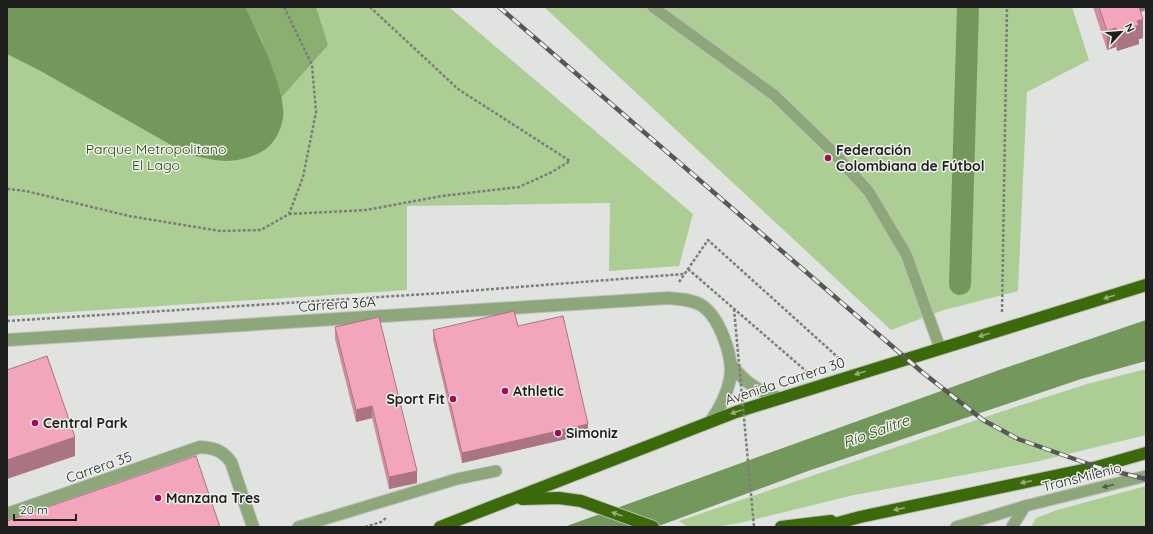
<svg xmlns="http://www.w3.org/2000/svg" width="1153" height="534" font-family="Quicksand,sans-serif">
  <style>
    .green { fill: #acce95 }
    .forest { fill: #8baf71 }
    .water { fill: #74985b }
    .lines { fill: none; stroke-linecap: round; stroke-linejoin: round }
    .canal { stroke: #74985b; stroke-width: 22 }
    .service-casing { stroke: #bec0bd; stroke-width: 13 }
    .minor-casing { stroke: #bec0bd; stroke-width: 14 }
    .trunk-casing { stroke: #bec0bd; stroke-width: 14 }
    .path { stroke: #7c7d7b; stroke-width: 2.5; stroke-dasharray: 3 2; stroke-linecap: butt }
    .service { stroke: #8da77b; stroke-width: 11 }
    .minor { stroke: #8da77b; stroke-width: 12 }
    .trunk { stroke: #3c690a; stroke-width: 12 }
    .rail-casing { stroke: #575856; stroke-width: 4.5 }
    .rail { stroke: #eef0ed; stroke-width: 3; stroke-dasharray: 9; stroke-linecap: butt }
    .path-bridge { stroke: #7c7d7b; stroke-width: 2.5; stroke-dasharray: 3 2; stroke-linecap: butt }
    .wall { fill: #d18ea1 }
    .shaded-wall { fill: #aa7483 }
    .building { fill: #f3a5bb; stroke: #aa7483 }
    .oneway { fill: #95ac7c }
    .oneway2 { fill: #505c48 }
    .poi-dot { fill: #a00b51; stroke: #eef0ed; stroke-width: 1.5 }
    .labels { text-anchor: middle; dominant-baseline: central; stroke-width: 3; stroke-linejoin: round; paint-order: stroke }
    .park-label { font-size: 14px; fill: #254601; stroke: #eef0ed }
    .poi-label { font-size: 14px; font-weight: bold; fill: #1e1f1e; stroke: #eef0ed; text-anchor: start }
    .street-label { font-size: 14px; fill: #1e1f1e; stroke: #eef0ed }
    .water-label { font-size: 15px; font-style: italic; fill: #2a4b07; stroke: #eef0ed }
  </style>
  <rect width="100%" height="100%" fill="#e1e3e0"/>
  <g class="green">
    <path d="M7,7h442l244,207 -14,52 -70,5 1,-68 -203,3v84l-400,26z"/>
    <path d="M544,7h528l17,53 -62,32 -9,199 -74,19 -53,20z"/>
    <path d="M1146,369v66l-111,27 -181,33 -114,28 -24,4h-28l-9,-6 321,-109 87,-28z"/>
    <path d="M1146,486v41h-115l5,-9 21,-8z"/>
  </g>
  <path class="forest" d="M245,7h71l12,38 -47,53 -20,-60z"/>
  <g class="water">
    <path d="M7,7h238c12,23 42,86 38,111 -3,15 -9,27 -22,34 -28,14 -45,9 -74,2l-150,-85 -30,-15z"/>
    <path d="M1146,320v41l-65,18 -273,92 -152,56h-92l438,-158z"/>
  </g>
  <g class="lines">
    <path class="canal" d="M960,284l8,-277"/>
    <defs>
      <g id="service">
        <path d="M653,7l121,88 61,59 34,38 37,62 34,94"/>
        <path d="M298,527l159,-48 39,-8"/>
        <path d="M956,527l69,-21 121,-30"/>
        <path d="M1012,527l13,-21"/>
      </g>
      <g id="minor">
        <path d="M7,340l661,-42c11,1 23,1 33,7 19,12 33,53 29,74 -3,15 -10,29 -19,42"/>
        <path d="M731,365c14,17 26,26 47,33"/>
        <path d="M7,514l193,-67c14,1 22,3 31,15l22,65"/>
      </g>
      <g id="trunk">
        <path d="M522,499l37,-1 22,3 72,26"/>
        <path d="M440,527l296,-115 410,-127"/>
        <path d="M781,527l50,-6"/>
        <path d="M823,527l37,-10 237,-50 49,-14"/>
      </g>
    </defs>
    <use href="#service" class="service-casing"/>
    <use href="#minor" class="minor-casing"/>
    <use href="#trunk" class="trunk-casing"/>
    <g class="path">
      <path d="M7,189l19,2 103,25 91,15 41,-1 28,-16 14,-37 13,-65 -4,-47 -28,-58"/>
      <path d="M289,214l77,-4 76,-14 77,-9 33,-15 18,-11 -112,-72 -88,-82"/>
      <path d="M688,269l118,102"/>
      <path d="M679,282l29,-42 134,121"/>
      <path d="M1002,312l5,-305"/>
      <path d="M7,321l435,-28 242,-19"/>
      <path d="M365,527l16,-5 5,-4"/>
    </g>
    <use href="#service" class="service"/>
    <use href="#minor" class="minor"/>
    <use href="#trunk" class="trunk"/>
    <defs>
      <path id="rail" d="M499,7l423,365 61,48 35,19 79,28 49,12"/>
    </defs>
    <use href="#rail" class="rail-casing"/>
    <use href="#rail" class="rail"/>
    <path class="path-bridge" d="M734,309l20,218"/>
  </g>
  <g class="wall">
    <path d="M1093,7h53l-5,5 2,26 -4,1v5l-22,7 -1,-4 -9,3z"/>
    <path d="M518,326l70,108 -126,29 -29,-123v-10z"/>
    <path d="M335,327l82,156 -28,6 -17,-71 -16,4 -21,-83z"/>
  </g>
  <g class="shaded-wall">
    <path d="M1136,7h10v3l-10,4z"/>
    <path d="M1143,19v19l-4,1v5l-22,7v-18l20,-12z"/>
    <path d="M1116,28v19l-9,3v-19z"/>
    <path d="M372,406v12l-16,4v-12z"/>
    <path d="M588,424v10l-126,29v-10z"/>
    <path d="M75,437v19l-68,23v-19z"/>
    <path d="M417,471v12l-28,6v-12z"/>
  </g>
  <g class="building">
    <path d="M1099,7h40l4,12 -6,2 2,4 -22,8 -1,-5 -9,3z"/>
    <path d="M514,311l4,15 45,-10 25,108 -126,29 -29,-123z"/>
    <path d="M379,317l38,154 -28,6 -17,-71 -16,4 -21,-83z"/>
    <path d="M47,356l28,81 -68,23v-90z"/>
    <path d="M196,456l24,71h-213v-6z"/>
  </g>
  <defs><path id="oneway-solid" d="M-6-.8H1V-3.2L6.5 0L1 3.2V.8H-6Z"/></defs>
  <g class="oneway">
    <use href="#oneway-solid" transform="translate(1109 297) rotate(163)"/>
    <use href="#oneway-solid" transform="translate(984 335) rotate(163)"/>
    <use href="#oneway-solid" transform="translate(860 373) rotate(163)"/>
    <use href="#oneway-solid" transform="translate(736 412) rotate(161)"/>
    <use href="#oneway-solid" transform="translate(1026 482) rotate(168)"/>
    <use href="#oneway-solid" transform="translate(899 509) rotate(168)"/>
    <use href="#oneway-solid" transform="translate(617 514) rotate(-161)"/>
  </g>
  <use class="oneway2" href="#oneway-solid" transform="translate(1108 486) rotate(166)"/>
  <g class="poi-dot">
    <circle cx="828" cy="158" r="4"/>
    <circle cx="505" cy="391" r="4"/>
    <circle cx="453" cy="399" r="4"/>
    <circle cx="35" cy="423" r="4"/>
    <circle cx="558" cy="433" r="4"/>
    <circle cx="158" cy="498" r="4"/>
  </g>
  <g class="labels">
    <g class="park-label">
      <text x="156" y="149">Parque Metropolitano<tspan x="156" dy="16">El Lago</tspan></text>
    </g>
    <g class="poi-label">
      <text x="836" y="150">Federación<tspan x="836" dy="16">Colombiana de Fútbol</tspan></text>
      <text x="513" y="391">Athletic</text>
      <text x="445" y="399" text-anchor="end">Sport Fit</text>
      <text x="43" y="423">Central Park</text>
      <text x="566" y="433">Simoniz</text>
      <text x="166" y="498">Manzana Tres</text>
    </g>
    <g class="street-label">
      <text transform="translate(337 304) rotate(-4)">Carrera 36A</text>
      <text transform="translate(785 381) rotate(-18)">Avenida Carrera 30</text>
      <text transform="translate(99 467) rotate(-19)">Carrera 35</text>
      <text transform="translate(1082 477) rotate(-14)">TransMilenio</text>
    </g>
    <g class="water-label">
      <text transform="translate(876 431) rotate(-20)">Río Salitre</text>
    </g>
  </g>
  <rect width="1153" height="534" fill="none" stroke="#1e1f1e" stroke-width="16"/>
  <g transform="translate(1121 32) rotate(64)" stroke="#eef0ed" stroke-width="3" paint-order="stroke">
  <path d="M0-3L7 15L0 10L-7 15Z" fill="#1e1f1e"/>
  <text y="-6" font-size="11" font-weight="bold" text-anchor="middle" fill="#1e1f1e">N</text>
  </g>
  <path d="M14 514v6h62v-6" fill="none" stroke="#1e1f1e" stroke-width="2"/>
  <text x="20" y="514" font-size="12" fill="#1e1f1e" stroke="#eef0ed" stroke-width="3" paint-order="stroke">20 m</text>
</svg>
